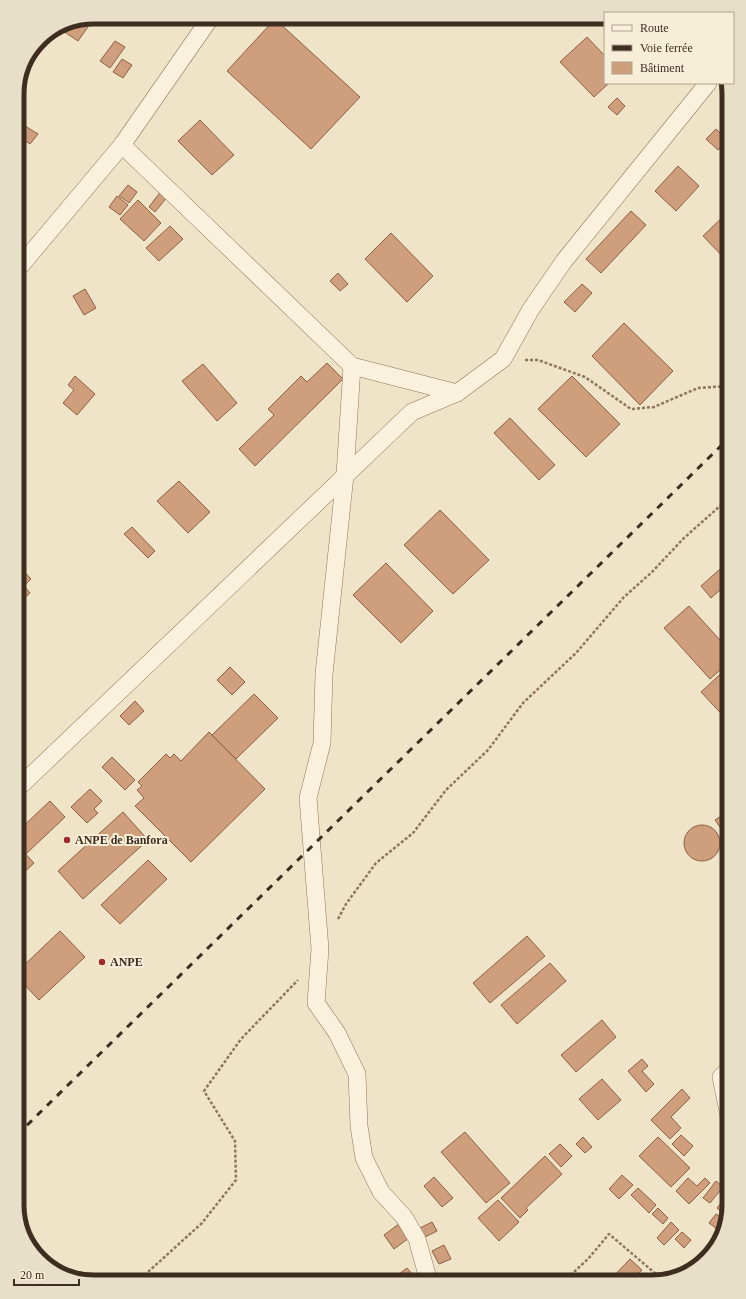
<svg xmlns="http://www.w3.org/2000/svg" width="746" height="1299" font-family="Georgia,serif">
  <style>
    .building { fill: #cf9f7d; stroke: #8d5f41 }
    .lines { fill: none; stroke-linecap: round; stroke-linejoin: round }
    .minor-casing { stroke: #8d765c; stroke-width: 18 }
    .path { stroke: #8d765c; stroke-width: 2.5; stroke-dasharray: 3 2; stroke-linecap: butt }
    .minor { stroke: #faf1dc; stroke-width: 17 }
    .rail { stroke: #3d2e20; stroke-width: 3; stroke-dasharray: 7 7; stroke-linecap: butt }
    .poi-dot { fill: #9e2a2b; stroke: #f7eed8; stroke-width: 1.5 }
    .labels { text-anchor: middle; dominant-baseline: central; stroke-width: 4; stroke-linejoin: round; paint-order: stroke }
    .poi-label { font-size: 12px; font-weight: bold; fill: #3d2e20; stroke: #f7eed8; text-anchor: start }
    .rim { fill: none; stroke: #3d2e20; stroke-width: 5 }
  </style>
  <rect width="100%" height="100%" fill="#f0e4c8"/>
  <g class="building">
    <path d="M95,17l-17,24 -18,-12 5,-6z"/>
    <path d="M275,19l85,78 -49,52 -84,-78z"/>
    <path d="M56,29l-8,11 -4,-3z"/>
    <path d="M587,37l18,19v27h4l-15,14 -34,-35z"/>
    <path d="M40,39l4,3 -15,20z"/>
    <path d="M115,41l10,6 -15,21 -10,-7z"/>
    <path d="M122,59l10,6 -9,13 -10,-6z"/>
    <path d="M617,98l8,8 -8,9 -9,-8z"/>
    <path d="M200,120l34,35 -22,20 -34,-34z"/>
    <path d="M22,124l16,10 -8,10 -13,-9v-4z"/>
    <path d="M716,129l12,11 -10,10 -12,-11z"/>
    <path d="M678,166l21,20 -23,25 -21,-20z"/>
    <path d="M128,185l9,7 -8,11 -10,-7z"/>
    <path d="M161,191l7,5 -13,16 -6,-5z"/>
    <path d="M117,196l11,9 -8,10 -11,-8z"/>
    <path d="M138,200l23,23 -17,18 -24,-22z"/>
    <path d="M631,211l15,14 -45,48 -15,-14z"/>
    <path d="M729,211v52l-26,-27z"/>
    <path d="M170,226l13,13 -24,22 -13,-13z"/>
    <path d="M391,233l42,43 -26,26 -42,-43z"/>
    <path d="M338,273l10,11 -8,7 -10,-10z"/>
    <path d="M582,284l10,9 -17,19 -11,-10z"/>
    <path d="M85,289l11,19 -12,7 -11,-19z"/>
    <path d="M624,323l49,48 -33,34 -48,-49z"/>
    <path d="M327,363l16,16 -88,87 -16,-17 35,-34 -6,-6 33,-33 6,6z"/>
    <path d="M203,364l34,39 -20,18 -35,-40z"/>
    <path d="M75,376l20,18 -18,21 -14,-12 11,-13 -6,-5z"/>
    <path d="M572,376l48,48 -34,33 -48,-48z"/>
    <path d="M510,418l45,47 -16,15 -45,-47z"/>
    <path d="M179,481l31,31 -22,21 -31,-32z"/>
    <path d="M440,510l49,50 -36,34 -49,-49z"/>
    <path d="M132,527l23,24 -7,7 -24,-24z"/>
    <path d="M729,561v21l-18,16 -10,-12z"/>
    <path d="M386,563l47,48 -32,32 -48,-48z"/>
    <path d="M17,564l14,15 -7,7 6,7 -12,11 -1,-1z"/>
    <path d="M689,606l40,44v12l-19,17 -46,-51z"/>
    <path d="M729,666v56l-28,-30z"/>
    <path d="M230,667l15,15 -13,13 -15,-15z"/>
    <path d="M254,694l24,24 -42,41 -24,-24z"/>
    <path d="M135,701l9,10 -15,14 -9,-9z"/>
    <path d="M209,732l56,57 -74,73 -56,-56 9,-8 -7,-8 5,-4 -4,-4 28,-28 4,4 4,-4 7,7z"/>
    <path d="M112,757l23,23 -10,10 -23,-23z"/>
    <path d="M90,789l12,12 -8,8 4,4 -11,10 -16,-16z"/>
    <path d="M50,801l15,16 -39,37 -9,-9v-13z"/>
    <path d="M123,812l25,28 -65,59 -25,-28z"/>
    <path d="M726,813l3,5v18l-2,1 -12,-17z"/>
    <circle cx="702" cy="843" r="18"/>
    <path d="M17,845l17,18 -17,16z"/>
    <path d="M148,860l19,19 -47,45 -19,-19z"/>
    <path d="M729,921v17l-9,-9z"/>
    <path d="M60,931l25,26 -46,43 -22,-23v-5z"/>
    <path d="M527,936l18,20 -55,47 -17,-20z"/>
    <path d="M550,963l16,18 -49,43 -16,-19z"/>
    <path d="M729,999v18l-9,-10z"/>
    <path d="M602,1020l14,17 -40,35 -15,-17z"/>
    <path d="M642,1059l6,7 -6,5 12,13 -8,8 -18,-21z"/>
    <path d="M602,1079l19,21 -23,20 -19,-21z"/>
    <path d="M682,1089l8,9 -19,19 10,11 -11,11 -19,-19z"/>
    <path d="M465,1132l45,51 -24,20 -45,-51z"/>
    <path d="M681,1135l12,11 -9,10 -12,-12z"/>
    <path d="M583,1137l9,10 -7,6 -9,-9z"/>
    <path d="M658,1137l32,31 -19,19 -32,-31z"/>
    <path d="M560,1144l12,12 -11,11 -12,-13z"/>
    <path d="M545,1156l17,18 -36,34 2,2 -8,8 -19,-20z"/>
    <path d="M622,1175l11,10 -14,14 -10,-10z"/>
    <path d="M434,1177l19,21 -11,9 -18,-21z"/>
    <path d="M688,1178l9,8 8,-8 5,5 -21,21 -13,-13z"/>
    <path d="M716,1181l7,6 -13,16 -7,-5z"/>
    <path d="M638,1188l18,17 -7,8 -18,-18z"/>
    <path d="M729,1193v12l-3,11 -9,-8z"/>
    <path d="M498,1200l21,22 -20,19 -21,-23z"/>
    <path d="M658,1208l10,10 -5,6 -11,-10z"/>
    <path d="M716,1214l9,6 -8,9 -8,-6z"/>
    <path d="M432,1222l5,9 -14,7 -5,-9z"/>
    <path d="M671,1222l8,8 -15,15 -7,-7z"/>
    <path d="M399,1224l10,14 -15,11 -10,-14z"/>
    <path d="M682,1232l9,8 -7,8 -9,-9z"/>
    <path d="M444,1245l7,14 -12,5 -7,-13z"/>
    <path d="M630,1259l12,11 -12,12h-22z"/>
    <path d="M407,1268l12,14h-20l-4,-5z"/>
  </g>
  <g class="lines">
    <defs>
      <g id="minor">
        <path d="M122,145l230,221 105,27"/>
        <path d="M17,270l105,-125 89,-128"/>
        <path d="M352,366l-7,109 -21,199 -2,69 -14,55 12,151 -4,54 21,30 20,41 2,52 5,32 17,34 23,25 13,22 12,43"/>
        <path d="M17,789l395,-377 45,-19 46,-34 28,-50 33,-48 144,-178"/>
        <path d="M729,1116l-8,-39 8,-8"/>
      </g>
    </defs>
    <use href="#minor" class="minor-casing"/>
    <g class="path">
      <path d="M525,360h13l47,17 46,32 23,-2 44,-19 31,-2"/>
      <path d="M338,919l8,-15 30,-41 37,-30 33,-43 42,-40 35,-47 53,-50 48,-56 28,-25 32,-34 45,-40"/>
      <path d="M137,1282l65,-59 34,-43 -1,-39 -31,-50 37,-52 57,-59"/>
      <path d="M563,1282l25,-23 21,-25 54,46"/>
    </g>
    <use href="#minor" class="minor"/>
    <path class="rail" d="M17,1135l712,-697"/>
  </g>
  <g class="poi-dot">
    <circle cx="67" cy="840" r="4"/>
    <circle cx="102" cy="962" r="4"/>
  </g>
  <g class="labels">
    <g class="poi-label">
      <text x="75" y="840">ANPE de Banfora</text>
      <text x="110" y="962">ANPE</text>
    </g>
  </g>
  <path d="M0 0H746V1299H0ZM94 24H652A70 70 0 0 1 722 94V1205A70 70 0 0 1 652 1275H94A70 70 0 0 1 24 1205V94A70 70 0 0 1 94 24Z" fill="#e8dfc9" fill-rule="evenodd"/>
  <path class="rim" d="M94 24H652A70 70 0 0 1 722 94V1205A70 70 0 0 1 652 1275H94A70 70 0 0 1 24 1205V94A70 70 0 0 1 94 24Z"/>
  <rect x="604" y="12" width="130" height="72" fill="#f7eed8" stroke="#ada18e"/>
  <rect x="612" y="25" width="20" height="6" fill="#faf1dc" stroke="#ada18e"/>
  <text x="640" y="32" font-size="12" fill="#3d2e20">Route</text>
  <rect x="612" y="45" width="20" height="6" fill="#3d2e20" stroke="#ada18e"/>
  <text x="640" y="52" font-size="12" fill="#3d2e20">Voie ferrée</text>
  <rect x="612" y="62" width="20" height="12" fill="#cf9f7d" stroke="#ada18e"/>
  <text x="640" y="72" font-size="12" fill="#3d2e20">Bâtiment</text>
  <path d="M14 1279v6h65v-6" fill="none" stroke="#3d2e20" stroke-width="2"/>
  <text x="20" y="1279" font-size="12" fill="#3d2e20" stroke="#f7eed8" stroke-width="3" paint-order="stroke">20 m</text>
</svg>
